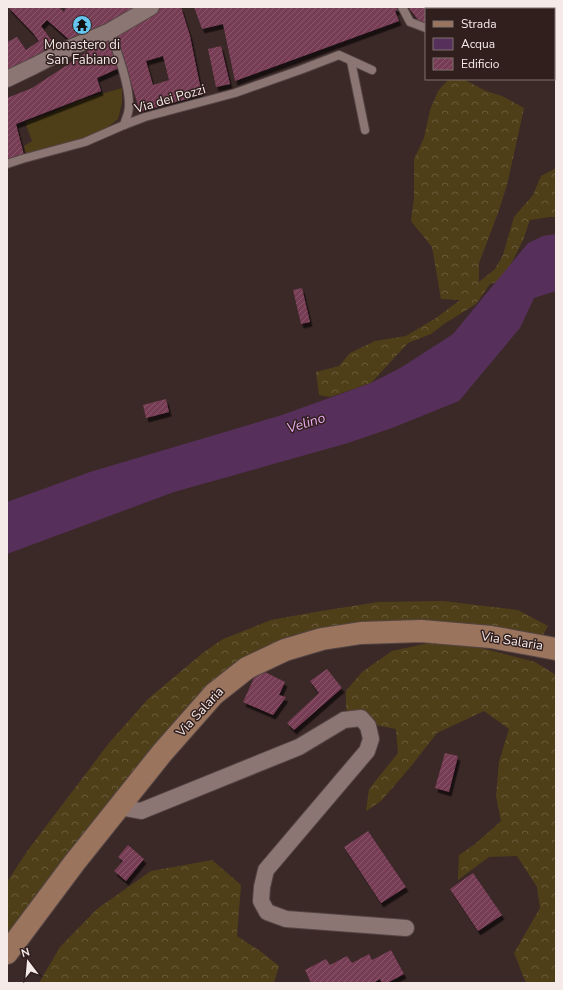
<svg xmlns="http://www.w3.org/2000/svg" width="563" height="990" font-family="'Nunito Sans',sans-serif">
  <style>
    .forest { fill: url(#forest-crowns) }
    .garden { fill: #4f3f18 }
    .water { fill: #56305b }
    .building { fill: url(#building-hatch); fill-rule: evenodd; filter: url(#shadow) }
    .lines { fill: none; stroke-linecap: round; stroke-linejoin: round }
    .lane-casing { stroke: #544544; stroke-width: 10 }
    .street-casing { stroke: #544544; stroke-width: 18 }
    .secondary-casing { stroke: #544544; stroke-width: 24 }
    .lane { stroke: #8c7674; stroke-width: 8 }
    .street { stroke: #8c7674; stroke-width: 16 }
    .secondary { stroke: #9b745e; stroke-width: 22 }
    .labels { text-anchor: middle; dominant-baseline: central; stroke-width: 3; stroke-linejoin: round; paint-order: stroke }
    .poi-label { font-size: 13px; fill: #f6eae9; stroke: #301f1d }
    .street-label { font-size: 13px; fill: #f6eae9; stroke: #301f1d }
    .water-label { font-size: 14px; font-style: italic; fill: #e9abf0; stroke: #301f1d }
  </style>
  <defs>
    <pattern id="forest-crowns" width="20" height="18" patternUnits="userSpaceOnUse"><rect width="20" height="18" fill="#4f3f18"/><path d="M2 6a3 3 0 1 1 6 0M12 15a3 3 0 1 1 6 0" fill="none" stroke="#695b3a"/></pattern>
    <pattern id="building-hatch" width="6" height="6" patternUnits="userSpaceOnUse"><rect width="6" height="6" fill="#763c55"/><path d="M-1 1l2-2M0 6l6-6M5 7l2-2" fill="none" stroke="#8a586d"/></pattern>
    <filter id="shadow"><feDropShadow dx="2.5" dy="4.5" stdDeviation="0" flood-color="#0009"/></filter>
  </defs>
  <rect width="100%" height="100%" fill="#3b2927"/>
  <g class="forest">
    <path d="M449,79h14l23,12 16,5 22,12 -17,77 -9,28 -19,50v19l16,-13 8,-14 11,-38 19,-22 8,-19 15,-8v49h-6l-20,3 -7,20 -20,40 -13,4 -14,20 -32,20 -13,10 -23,9 -37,40 -41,14 -11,-2 -3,-23 23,-6 11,-13 25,-12 31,-5 30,-18 24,-18 -19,-1 -9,-52 -21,-26 3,-23v-39l10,-21 6,-28 8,-19z"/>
    <path d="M444,601l74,9 30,16 -8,14 -128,-17 -171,40 -57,47 -158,205 -19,30v-63l21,-32 81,-107 39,-44 56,-47 19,-13 48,-19 44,-8 63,-10z"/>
    <path d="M447,639l88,23 21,13v308h-30l-12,-30 26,-45 -3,-21 -20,-31 -28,1 -31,23 1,-25 16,-11 26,-23 -5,-25 3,-34 10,-33 -25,-18 -47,22 -25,32 -31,36 -15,10 3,-22 29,-36 -2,-24 -40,-8 -10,-12v-18l16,-19 30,-21z"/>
    <path d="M212,860l29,25 -4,51 23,15 19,15 -5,17h-235l21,-36 37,-38 54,-38z"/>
  </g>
  <path class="garden" d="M122,88v15l-4,16 -11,9 -13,7 -68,19 -2,-8 8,-5 -7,-19 26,-9 29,-13z"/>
  <path class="water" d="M556,234v57l-22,7 -14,30 -61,73 -67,27 -44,15 -174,49 -167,62v-52l83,-30 192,-57 89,-32 31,-16 51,-33 75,-91 15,-7z"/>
  <g class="building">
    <path d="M8,7h51l5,5 2,-5h78l-71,36 -26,-23 -6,6 17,23 -51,25v-32l10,-5 9,13 13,-9 -6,-8z"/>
    <path d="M160,7h21l9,29 12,59 -62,17 -25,-81zM163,56l6,24 -16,5 -7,-24z"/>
    <path d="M194,7h202l2,3 -3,1 4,10 -164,60 -12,-57 -21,5z"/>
    <path d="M408,7h62l-1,2h-43v15l-7,-3z"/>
    <path d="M108,36l11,32 -22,10 4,13 -85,33 8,31 -17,5v-62l25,-10 52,-34z"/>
    <path d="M221,46l9,38 -14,3 -8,-38z"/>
    <path d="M302,288l8,34 -9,2 -8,-34z"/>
    <path d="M166,399l3,13 -23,6 -3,-13z"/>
    <path d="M327,669l15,19 -48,42 -7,-7 32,-30 -9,-12z"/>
    <path d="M263,671l22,11 -6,13 7,2 -13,18 -30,-13 11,-24z"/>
    <path d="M445,753l13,3 -9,36 -14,-4z"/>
    <path d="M368,831l38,56 -25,16 -37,-56z"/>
    <path d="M128,845l16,14 -18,22 -12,-10 9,-10 -5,-4z"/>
    <path d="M473,873l29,42 -24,16 -28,-42z"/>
    <path d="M391,950l13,24 -17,9h-5l-2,-4 -7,4h-62l-6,-13 21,-11 4,6 17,-9 5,7 17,-9 3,6z"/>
  </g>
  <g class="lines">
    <defs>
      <g id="lane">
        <path d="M402,7l8,15 16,6"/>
        <path d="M110,31c7,21 23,62 18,82 -1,4 -3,8 -4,12"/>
        <path d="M351,61l14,69"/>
        <path d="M554,71l2,-3"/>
        <path d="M7,164l15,-5 63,-17 39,-17 21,-8 90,-24 65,-23 39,-15 33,15"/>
      </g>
      <g id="street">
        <path d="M7,79l27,-13 31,-16 45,-19 41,-24"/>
        <path d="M119,807l22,4 158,-64 45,-27 17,-2 7,8 3,13 -4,12 -101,119 -4,17 -1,14 6,11 19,7 120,9"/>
      </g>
      <path id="secondary" d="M7,953l68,-91 87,-109 52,-59 33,-26 38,-18 37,-11 39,-6 60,-2 70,6 65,12"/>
    </defs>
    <use href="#lane" class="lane-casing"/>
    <use href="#street" class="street-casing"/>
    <use href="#secondary" class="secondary-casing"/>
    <use href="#lane" class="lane"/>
    <use href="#street" class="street"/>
    <use href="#secondary" class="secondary"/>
  </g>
  <defs>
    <symbol id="temple-disc" viewBox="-11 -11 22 22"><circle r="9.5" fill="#65c5ee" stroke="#301f1d"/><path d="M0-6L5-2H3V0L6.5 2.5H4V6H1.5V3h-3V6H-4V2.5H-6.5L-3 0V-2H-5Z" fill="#111"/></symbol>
  </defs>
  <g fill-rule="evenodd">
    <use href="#temple-disc" x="71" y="14" width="22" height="22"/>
  </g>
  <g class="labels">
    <g class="poi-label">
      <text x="82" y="45">Monastero di<tspan x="82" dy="15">San Fabiano</tspan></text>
    </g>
    <g class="street-label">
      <text transform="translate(170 99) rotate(-16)">Via dei Pozzi</text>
      <text transform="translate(512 641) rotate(9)">Via Salaria</text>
      <text transform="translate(200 712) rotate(-47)">Via Salaria</text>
    </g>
    <g class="water-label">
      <text transform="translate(306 423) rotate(-17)">Velino</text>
    </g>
  </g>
  <rect width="563" height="990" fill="none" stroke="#f6eae9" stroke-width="16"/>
  <rect x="425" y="8" width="130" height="72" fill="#301f1d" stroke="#7f706f"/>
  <rect x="433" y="21" width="20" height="6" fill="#9b745e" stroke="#7f706f"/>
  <text x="461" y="28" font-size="12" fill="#f6eae9">Strada</text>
  <rect x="433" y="38" width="20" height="12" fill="#56305b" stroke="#7f706f"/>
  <text x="461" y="48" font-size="12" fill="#f6eae9">Acqua</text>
  <rect x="433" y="58" width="20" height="12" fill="url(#building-hatch)" stroke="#7f706f"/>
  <text x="461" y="68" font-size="12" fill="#f6eae9">Edificio</text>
  <g transform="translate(28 962) rotate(344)" stroke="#301f1d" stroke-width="3" paint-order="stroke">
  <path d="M0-3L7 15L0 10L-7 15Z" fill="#f6eae9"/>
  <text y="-6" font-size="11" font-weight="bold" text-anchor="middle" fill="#f6eae9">N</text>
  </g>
</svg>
